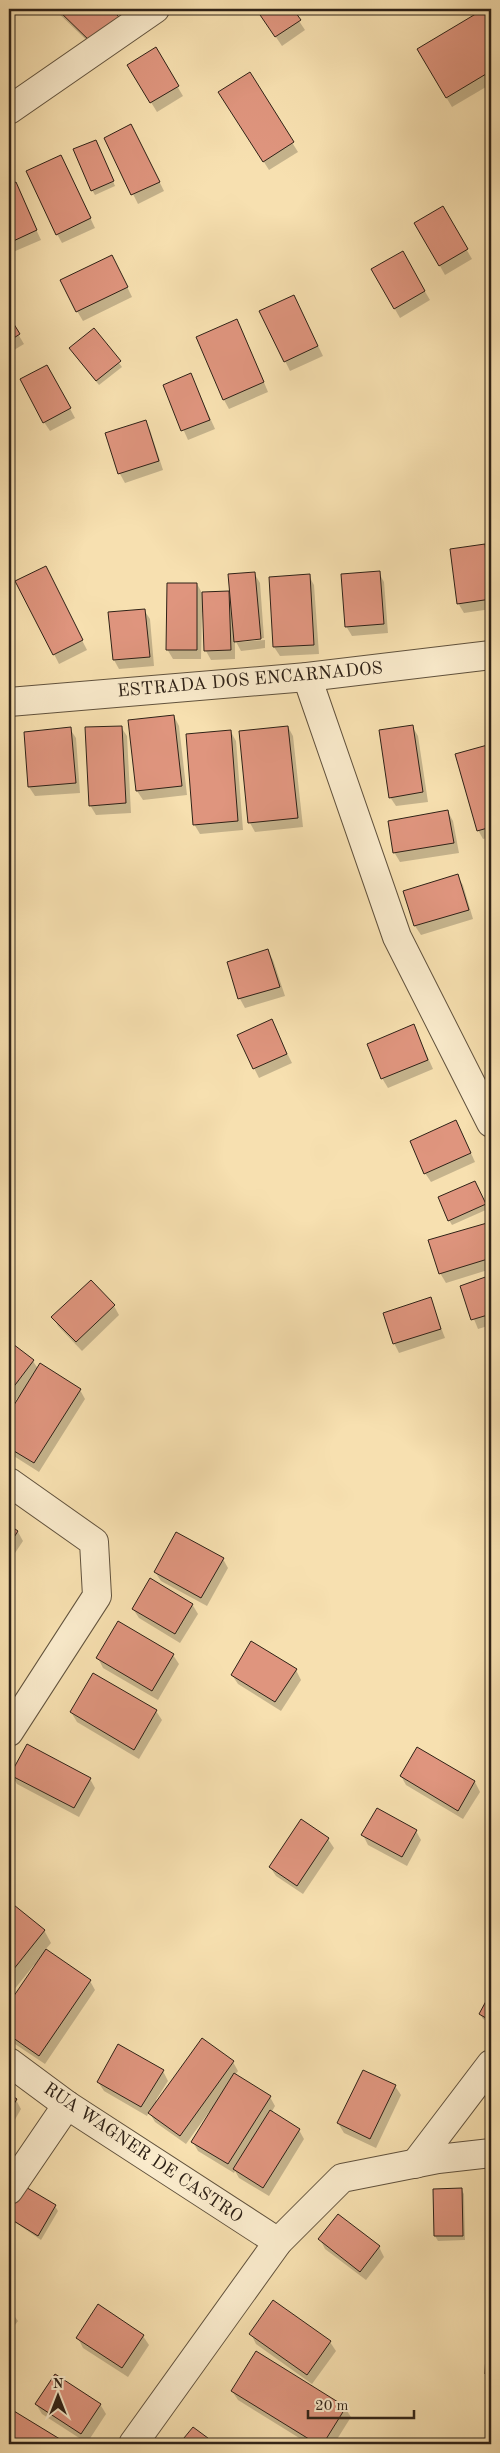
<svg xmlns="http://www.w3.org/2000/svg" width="500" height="2453" font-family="'Old Standard TT',serif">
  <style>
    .shadow { fill: #0003 }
    .building { fill: #df957e; stroke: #2f2217 }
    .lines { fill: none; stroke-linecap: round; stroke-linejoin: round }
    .street-casing { stroke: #61523d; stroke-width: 30 }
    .street { stroke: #faebcc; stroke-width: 28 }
    .labels { text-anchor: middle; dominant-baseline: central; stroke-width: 4.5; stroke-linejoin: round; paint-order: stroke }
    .street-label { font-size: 18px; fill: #2f2217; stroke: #faebcc }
  </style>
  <rect width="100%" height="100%" fill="#f7e0b0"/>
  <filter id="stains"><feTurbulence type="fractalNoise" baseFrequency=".004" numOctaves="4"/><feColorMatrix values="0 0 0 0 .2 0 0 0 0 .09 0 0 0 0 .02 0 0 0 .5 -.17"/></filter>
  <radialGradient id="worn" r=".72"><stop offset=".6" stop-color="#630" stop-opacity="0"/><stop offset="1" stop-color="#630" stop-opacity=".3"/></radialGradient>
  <g class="shadow">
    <path d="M54,9h55l10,10 -19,34z"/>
    <path d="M257,9h34l14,21 -23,16z"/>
    <path d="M487,9h4v75l-39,23 -34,-57z"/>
    <path d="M155,49l28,47 -26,16 -29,-47z"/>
    <path d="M249,74l49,78 -29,18 -44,-69z"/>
    <path d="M136,135l28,56 -26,13 -33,-66z"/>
    <path d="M98,146l17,40 -20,9 -3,-5z"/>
    <path d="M61,156l34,72 -33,15 -5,-9z"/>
    <path d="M15,184l26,56 -28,12 -4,-7v-58z"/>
    <path d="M442,208l30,51 -27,16 -29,-52z"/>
    <path d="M402,253l28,47 -30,18 -28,-49z"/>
    <path d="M117,266l15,31 -49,24 -6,-10z"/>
    <path d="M299,306l24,50 -33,15 -29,-59z"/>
    <path d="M9,319l15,25 -15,9z"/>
    <path d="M94,330l28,37 -23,18 -26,-32z"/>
    <path d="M242,330l26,62 -39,17 -5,-9z"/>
    <path d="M47,366l28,52 -25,13 -6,-9z"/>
    <path d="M191,375l24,54 -27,11 -24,-54z"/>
    <path d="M145,421l5,9 13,40 -38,13 -5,-9 -14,-40z"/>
    <path d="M484,546l6,9 1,13v41l-27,4 -6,-10z"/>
    <path d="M254,573l6,10 4,55 -26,2v2l27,-2v8l-24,3 -6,-11v19l-24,1 -5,-9 -2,-39h-2l-1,47h-28l-6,-10 30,-65 5,9h26l4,6z"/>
    <path d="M379,573l5,9 4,51 -36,3 -6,-10z"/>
    <path d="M309,576l5,9 5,69 -39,2 -6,-9 -4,-69z"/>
    <path d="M50,577l37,73 -28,14 -5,-10z"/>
    <path d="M144,610l6,9 4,47 -35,3 -5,-9 -5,-47z"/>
    <path d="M174,716l5,10 8,69 -44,5 -6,-9z"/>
    <path d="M412,726l6,10 10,66 -32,4 -6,-9z"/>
    <path d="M121,727l6,9 4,77 -35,2 -6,-10z"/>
    <path d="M288,727l5,9 10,91 -48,5 -5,-9 -10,-91z"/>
    <path d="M70,729l6,9 4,55 -45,3 -6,-9z"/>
    <path d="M231,732l5,9 7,89 -43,4 -6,-10z"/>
    <path d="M491,745v92l-8,2 -5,-9 -22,-75z"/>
    <path d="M448,812l5,9 6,32 -59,9 -6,-10z"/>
    <path d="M457,876l6,9 10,34 -52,16 -6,-9 -10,-35z"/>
    <path d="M268,951l5,9 12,36 -40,12 -5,-9 -12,-36z"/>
    <path d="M271,1021l21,42 -33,15 -5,-10z"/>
    <path d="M414,1026l19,43 -45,19 -6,-10z"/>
    <path d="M461,1131l14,31 -44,20 -6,-9z"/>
    <path d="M478,1187l10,22 -36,16 -3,-5z"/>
    <path d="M486,1224l5,9v36l-45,14 -6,-10z"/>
    <path d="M491,1277v48l-13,4 -17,-42z"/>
    <path d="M430,1299l15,39 -46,15 -5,-10z"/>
    <path d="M114,1306l5,9 -37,36 -24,-25 -5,-9z"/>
    <path d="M9,1343l24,18 5,8 42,21 5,9 -46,73 -30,-19v-37l11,-19 -1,-1 -10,13z"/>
    <path d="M9,1526l9,6 5,9 -14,21z"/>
    <path d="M223,1559l5,9 -21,38 -46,-25 -6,-9z"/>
    <path d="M192,1604l6,10 -18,29 -41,-25 -6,-9z"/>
    <path d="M119,1623l54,32 6,9 -21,36 -55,-32 -5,-10z"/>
    <path d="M296,1670l5,10 -20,31 -43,-27 -6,-9z"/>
    <path d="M156,1711l6,9 -23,39 -62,-37 -6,-10z"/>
    <path d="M418,1748l57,34 5,10 -17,27 -57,-34 -5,-9z"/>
    <path d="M12,1775l78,4 5,9 -16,29 -62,-33z"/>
    <path d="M416,1831l5,9 -14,26 -39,-21 -5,-10z"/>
    <path d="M328,1839l6,9 -31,46 -27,-18 -6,-9z"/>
    <path d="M9,1902l35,28 7,13 -6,7 45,31 5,9 -50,74 -36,-24v-35l27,-39 -2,-1 -25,31z"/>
    <path d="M491,1995v28l-8,-4 -3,-5z"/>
    <path d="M233,2062l5,9 -3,4 35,22 5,9 -4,7 28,17 5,9 -35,57 -30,-18 -4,-7 -1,2 -36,-22 -5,-9 18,-29 -2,-1 -23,32 -31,-22 -6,-10 -2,4 -43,-25 -6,-9 65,-11 5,10 -12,19 2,2z"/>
    <path d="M395,2086l6,9 -25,53 -32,-15 -6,-10z"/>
    <path d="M9,2095l7,5 5,9 -12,21z"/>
    <path d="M25,2188l30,18 3,5 -17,29 -32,-22v-4z"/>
    <path d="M461,2189l3,5 1,46 -27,1 -3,-5 -1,-46z"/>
    <path d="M320,2239l59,8 5,10 -18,23 -41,-31z"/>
    <path d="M273,2302l57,40 6,9 -24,33 -56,-40 -5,-10z"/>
    <path d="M9,2309l9,12 -9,12z"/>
    <path d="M488,2333h3v48l-4,-8z"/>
    <path d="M143,2336l6,9 -21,32 -45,-29 -5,-10z"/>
    <path d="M232,2391l113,17 6,9 -17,27h-25l-71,-44z"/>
    <path d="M36,2404h64l6,10 -19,29 -45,-29z"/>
    <path d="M9,2410l57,34h-57z"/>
  </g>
  <g class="building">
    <path d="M57,9h54l9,9 -26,27z"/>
    <path d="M256,9h37l8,11 -26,17z"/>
    <path d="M484,9h7v62l-45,27 -29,-49z"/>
    <path d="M156,47l23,39 -29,17 -23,-38z"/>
    <path d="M250,72l44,70 -31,20 -45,-70z"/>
    <path d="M131,124l29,58 -29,13 -27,-57z"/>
    <path d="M96,140l18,41 -23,10 -18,-42z"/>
    <path d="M61,155l30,63 -35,17 -30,-64z"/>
    <path d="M16,182l21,48 -28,13v-58z"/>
    <path d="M443,206l25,43 -29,17 -25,-43z"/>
    <path d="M403,251l22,40 -31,18 -23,-40z"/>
    <path d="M112,255l16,32 -52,25 -16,-32z"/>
    <path d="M294,295l24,51 -34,16 -25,-51z"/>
    <path d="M9,316l11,18 -11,7z"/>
    <path d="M237,319l27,63 -41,18 -27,-63z"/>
    <path d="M94,328l27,33 -25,20 -27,-33z"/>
    <path d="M47,365l24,43 -28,15 -23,-44z"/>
    <path d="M191,373l19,47 -29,11 -18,-46z"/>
    <path d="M146,420l13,41 -41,13 -13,-41z"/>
    <path d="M485,544l6,55 -34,5 -7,-55z"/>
    <path d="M46,566l37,74 -30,15 -38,-74z"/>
    <path d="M380,571l4,53 -39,3 -4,-53z"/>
    <path d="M255,572l6,67 -27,3 -6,-68z"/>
    <path d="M310,574l4,71 -41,2 -4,-70z"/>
    <path d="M167,583h30v67h-31z"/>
    <path d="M229,591l2,59 -27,1 -2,-59z"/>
    <path d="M145,609l5,48 -37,3 -5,-48z"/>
    <path d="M174,715l8,71 -46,5 -8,-71z"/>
    <path d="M413,725l10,67 -34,6 -10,-68z"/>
    <path d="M122,726l4,77 -37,3 -4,-79z"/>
    <path d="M288,726l10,92 -50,5 -9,-92z"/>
    <path d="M71,727l5,56 -48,4 -4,-55z"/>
    <path d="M231,730l7,91 -45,4 -7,-91z"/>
    <path d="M491,744v83l-14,4 -22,-77z"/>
    <path d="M448,810l6,33 -61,10 -5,-32z"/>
    <path d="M458,874l11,36 -55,16 -11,-35z"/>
    <path d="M268,949l12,38 -42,12 -11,-37z"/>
    <path d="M272,1019l15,35 -34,15 -16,-34z"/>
    <path d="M414,1024l14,36 -47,19 -14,-35z"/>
    <path d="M456,1120l15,33 -47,21 -14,-33z"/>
    <path d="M475,1181l11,23 -38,17 -10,-24z"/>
    <path d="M487,1223l4,15v20l-52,16 -11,-34z"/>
    <path d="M491,1275v39l-20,6 -11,-34z"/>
    <path d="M91,1280l24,25 -39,37 -25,-25z"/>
    <path d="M431,1297l10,32 -48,15 -10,-31z"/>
    <path d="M9,1341l25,19 -25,33z"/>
    <path d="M40,1363l41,26 -47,74 -25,-15v-35z"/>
    <path d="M9,1525l9,6 -9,14z"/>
    <path d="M176,1532l48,26 -23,40 -47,-26z"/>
    <path d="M150,1578l43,26 -18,30 -43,-25z"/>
    <path d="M118,1621l56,33 -22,37 -56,-33z"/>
    <path d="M251,1641l46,28 -22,33 -44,-27z"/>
    <path d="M93,1673l64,37 -23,40 -64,-38z"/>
    <path d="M27,1744l64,34 -17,30 -64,-33z"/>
    <path d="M417,1747l58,34 -17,30 -58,-35z"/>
    <path d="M377,1808l40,22 -15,27 -41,-22z"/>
    <path d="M301,1819l28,19 -32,48 -28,-19z"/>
    <path d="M9,1901l36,29 -36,45z"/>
    <path d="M46,1949l45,31 -52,76 -30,-21v-32z"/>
    <path d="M491,1992v29l-12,-7z"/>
    <path d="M202,2038l32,23 -54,75 -32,-23z"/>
    <path d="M118,2044l46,26 -23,37 -44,-25z"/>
    <path d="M363,2070l33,15 -26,54 -33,-16z"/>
    <path d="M234,2073l37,23 -43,68 -37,-22z"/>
    <path d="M9,2094l8,5 -8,13z"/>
    <path d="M270,2110l30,19 -37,59 -30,-19z"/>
    <path d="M24,2186l32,19 -18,31 -29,-18v-6z"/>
    <path d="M462,2188l1,48h-29l-1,-47z"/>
    <path d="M338,2214l42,32 -20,26 -42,-33z"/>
    <path d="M273,2300l58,41 -24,34 -58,-41z"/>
    <path d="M98,2304l46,31 -22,33 -46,-30z"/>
    <path d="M487,2332h4v42h-6z"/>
    <path d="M256,2351l90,56 -23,37h-6l-86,-53z"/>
    <path d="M55,2374l46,30 -20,30 -46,-30z"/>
    <path d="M9,2408l59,36h-59z"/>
    <path d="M193,2427l23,17h-37z"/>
  </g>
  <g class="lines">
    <defs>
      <g id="street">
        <path d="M9,110l146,-101"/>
        <path d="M307,677l90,260 94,186"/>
        <path d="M9,702l298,-25 184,-22"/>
        <path d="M9,1482l85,60 3,54 -88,136"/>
        <path d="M9,2062l58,43 211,137"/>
        <path d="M415,2164l76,-100"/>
        <path d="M9,2190l58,-85"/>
        <path d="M133,2444l145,-202 64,-64 96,-19 53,-6"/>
      </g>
    </defs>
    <use href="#street" class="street-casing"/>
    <use href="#street" class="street"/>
  </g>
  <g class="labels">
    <g class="street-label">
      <text transform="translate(250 680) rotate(-5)">ESTRADA DOS ENCARNADOS</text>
      <text transform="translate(143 2153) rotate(34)">RUA WAGNER DE CASTRO</text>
    </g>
  </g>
  <rect width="500" height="2453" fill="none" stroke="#f7e0b0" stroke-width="30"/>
  <rect x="10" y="10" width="480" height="2433" fill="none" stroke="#2f2217" stroke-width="2.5"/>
  <rect x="15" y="15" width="470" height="2423" fill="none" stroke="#2f2217"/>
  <g transform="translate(58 2396)" stroke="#faebcc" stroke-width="4" paint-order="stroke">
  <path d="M0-4L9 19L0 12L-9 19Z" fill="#2f2217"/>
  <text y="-8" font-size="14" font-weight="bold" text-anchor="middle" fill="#2f2217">N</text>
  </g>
  <path d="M308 2410v8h106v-8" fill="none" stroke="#2f2217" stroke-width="2.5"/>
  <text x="315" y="2410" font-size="15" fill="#2f2217" stroke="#faebcc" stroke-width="4" paint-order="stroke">20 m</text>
  <rect width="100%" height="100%" filter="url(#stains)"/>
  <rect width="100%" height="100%" fill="url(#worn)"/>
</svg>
